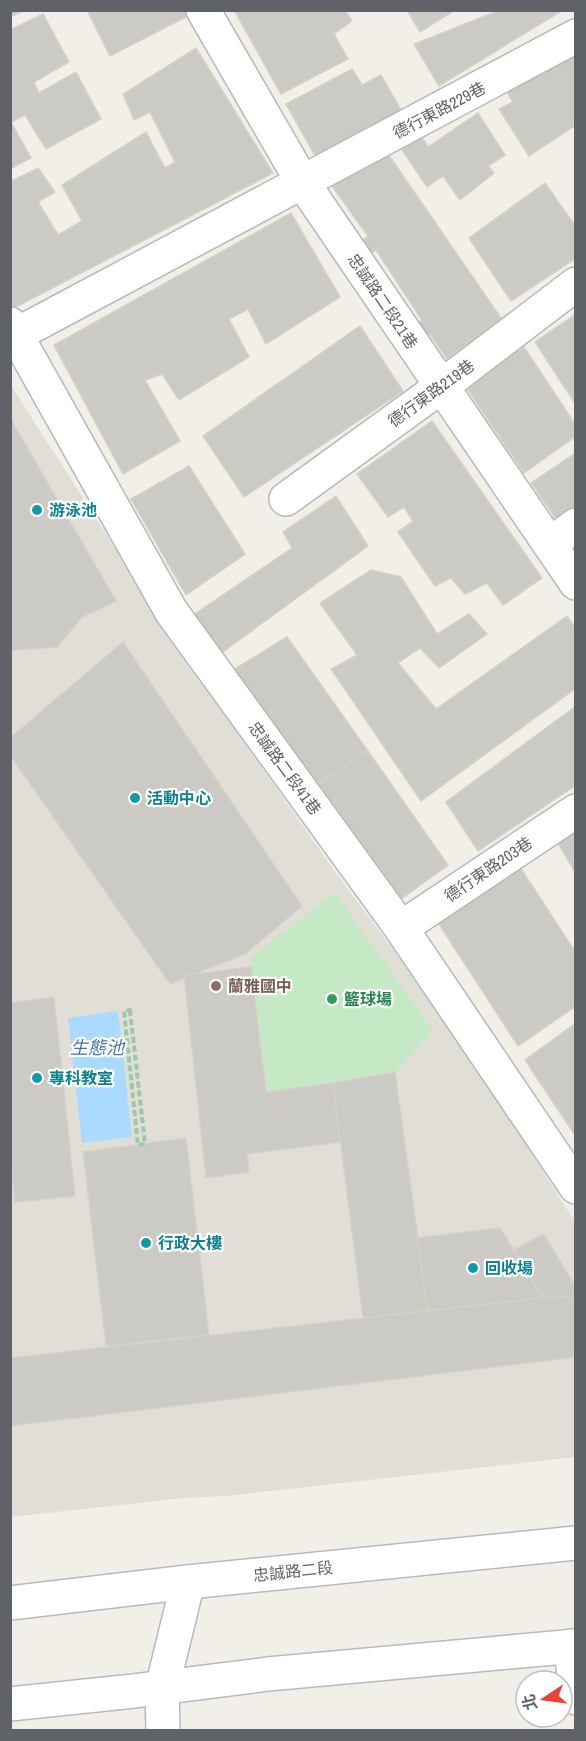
<svg xmlns="http://www.w3.org/2000/svg" width="586" height="1741" font-family="'Archivo Narrow','Noto Sans TC',sans-serif">
  <style>
    .education { fill: #e1ded6 }
    .green { fill: #c5e8c5 }
    .water { fill: #aadaff }
    .building { fill: #cccac5; stroke: #d6d1c6; stroke-width: 1.5 }
    .lines { fill: none; stroke-linecap: round; stroke-linejoin: round }
    .street-casing { stroke: #b5b8bc; stroke-width: 36 }
    .secondary-casing { stroke: #b6babf; stroke-width: 36 }
    .path { stroke: #9cc7a9; stroke-width: 4; stroke-dasharray: 6 3; stroke-linecap: butt }
    .street { stroke: #fff; stroke-width: 33 }
    .secondary { stroke: #fff; stroke-width: 33 }
    .culture-dot { fill: #0f9aa8; stroke: #fff; stroke-width: 2 }
    .education-dot { fill: #8d6e63; stroke: #fff; stroke-width: 2 }
    .leisure-dot { fill: #2e9e5b; stroke: #fff; stroke-width: 2 }
    .labels { text-anchor: middle; dominant-baseline: central; stroke-width: 4.5; stroke-linejoin: round; paint-order: stroke }
    .street-label { font-size: 16px; fill: #5f6368; stroke: #fff }
    .culture-label { font-size: 16px; font-weight: bold; fill: #0d838f; stroke: #fff; text-anchor: start }
    .education-label { font-size: 16px; font-weight: bold; fill: #785e54; stroke: #fff; text-anchor: start }
    .leisure-label { font-size: 16px; font-weight: bold; fill: #27864d; stroke: #fff; text-anchor: start }
    .water-label { font-size: 18px; font-style: italic; fill: #4174aa; stroke: #fff }
  </style>
  <rect width="100%" height="100%" fill="#f1efe8"/>
  <path class="education" d="M10,384l174,272 151,216 116,154 124,196v235l-349,39 -43,2 -172,19z"/>
  <path class="green" d="M335,893l98,138 -38,41 -129,20 -16,-134z"/>
  <path class="water" d="M118,1011l14,126 -50,6 -14,-125z"/>
  <g class="building">
    <path d="M10,10h15l-15,7z"/>
    <path d="M87,10h98l3,6 -78,40z"/>
    <path d="M234,10h111l7,11 -18,13 14,25 -67,35z"/>
    <path d="M407,10h48l-35,22z"/>
    <path d="M500,10h63l-124,76 -25,-42z"/>
    <path d="M43,14l26,48 -35,20 5,11 37,-21 25,47 -55,30 -21,-34 -14,7 20,36 -21,11v-139z"/>
    <path d="M196,48l77,125 -259,135 -4,-7v-119l28,-14 17,24 -17,10 20,33 24,-14 -20,-36 84,-53 19,36 10,-6 -25,-50 -16,8 -11,-26z"/>
    <path d="M576,49v76l-47,31 -30,-47 14,-7 -14,-22z"/>
    <path d="M352,69l10,16 19,-10 20,35 -83,51 -32,-57z"/>
    <path d="M478,113l27,42 -17,11 6,7 -34,27 -17,-24 -16,11 -28,-42 20,-12 9,14z"/>
    <path d="M386,151l115,167 -54,41 -17,-25 -8,7 -10,-14 10,-7 -46,-70 -9,7 -10,-12 11,-9 -36,-50z"/>
    <path d="M545,183l31,44v31l-65,43 -42,-63z"/>
    <path d="M291,213l49,84 -74,47 -18,-35 -19,10 20,38 -70,43 -17,-26 -17,6 35,61 -57,33 -69,-129z"/>
    <path d="M576,314v91l-41,-63z"/>
    <path d="M360,326l43,65 -159,106 -41,-61z"/>
    <path d="M524,347l52,79v10l-52,37 -58,-86z"/>
    <path d="M10,418l106,183 -34,16 -25,30 -42,3 -5,2z"/>
    <path d="M432,421l110,157 -39,27 -16,-22 -22,11 -14,-16 -16,8 -37,-54 15,-11 -9,-14 -16,10 -31,-43z"/>
    <path d="M576,453v59l-16,12 -29,-41z"/>
    <path d="M189,466l56,88 -59,41 -55,-96z"/>
    <path d="M336,496l32,50 -148,108 -28,-38 100,-68 -9,-16z"/>
    <path d="M371,570l30,7 36,57 32,-20 18,20 -48,34 -19,-20 -22,15 38,46 131,-93 9,12v60l-155,113 -90,-132 26,-14 -37,-52z"/>
    <path d="M287,637l81,114 -53,35 -82,-116z"/>
    <path d="M123,642l179,264 -57,48 -75,30 -160,-229v-17z"/>
    <path d="M576,706v79l-98,66 -32,-49z"/>
    <path d="M368,751l80,114 -51,37 -82,-116z"/>
    <path d="M576,824v50l-21,-36z"/>
    <path d="M516,861l60,92v53l-58,40 -83,-128z"/>
    <path d="M251,967l15,125 67,-9 7,59 -93,12 2,18 -43,6 -22,-203z"/>
    <path d="M54,997l21,199 -60,6 -5,-49v-150z"/>
    <path d="M576,1023v114l-51,-77z"/>
    <path d="M395,1072l33,239 -65,7 -30,-235z"/>
    <path d="M186,1138l23,197 -103,11 -23,-194z"/>
    <path d="M10,1153l3,26h-3z"/>
    <path d="M500,1228l43,70 -115,13 -11,-73z"/>
    <path d="M543,1234l33,54v69l-566,69v-68l533,-60 -29,-48z"/>
    <path d="M543,1234l33,54v8l-33,2 -29,-48z"/>
  </g>
  <g class="lines">
    <defs>
      <g id="street">
        <path d="M203,10l100,173 273,400"/>
        <path d="M10,324l161,287 230,317 175,259"/>
        <path d="M10,338l566,-302"/>
        <path d="M286,499l156,-113 134,-102"/>
        <path d="M550,544l26,-19"/>
        <path d="M401,928l175,-117"/>
        <path d="M571,1646l5,52"/>
        <path d="M163,1730l-1,-42 26,-106"/>
      </g>
      <g id="secondary">
        <path d="M10,1603l178,-21 388,-39"/>
        <path d="M10,1704l124,-13 134,-17 308,-28"/>
      </g>
    </defs>
    <use href="#street" class="street-casing"/>
    <use href="#secondary" class="secondary-casing"/>
    <path class="path" d="M130,1010l15,134 -7,1 -14,-134z"/>
    <use href="#street" class="street"/>
    <use href="#secondary" class="secondary"/>
  </g>
  <g class="culture-dot">
    <circle cx="37" cy="510" r="6"/>
    <circle cx="135" cy="798" r="6"/>
    <circle cx="37" cy="1078" r="6"/>
    <circle cx="146" cy="1243" r="6"/>
    <circle cx="473" cy="1268" r="6"/>
  </g>
  <circle class="education-dot" cx="216" cy="986" r="6"/>
  <circle class="leisure-dot" cx="332" cy="999" r="6"/>
  <g class="labels">
    <g class="street-label">
      <text transform="translate(439 110) rotate(-28)">德行東路229巷</text>
      <text transform="translate(383 301) rotate(56)">忠誠路二段21巷</text>
      <text transform="translate(431 393) rotate(-36)">德行東路219巷</text>
      <text transform="translate(285 768) rotate(54)">忠誠路二段41巷</text>
      <text transform="translate(488 869) rotate(-34)">德行東路203巷</text>
      <text transform="translate(293 1571) rotate(-6)">忠誠路二段</text>
    </g>
    <g class="culture-label">
      <text x="49" y="510">游泳池</text>
      <text x="147" y="798">活動中心</text>
      <text x="49" y="1078">專科教室</text>
      <text x="158" y="1243">行政大樓</text>
      <text x="485" y="1268">回收場</text>
    </g>
    <g class="education-label">
      <text x="228" y="986">蘭雅國中</text>
    </g>
    <g class="leisure-label">
      <text x="344" y="999">籃球場</text>
    </g>
    <g class="water-label">
      <text x="97" y="1047">生態池</text>
    </g>
  </g>
  <rect width="586" height="1741" fill="none" stroke="#5f6368" stroke-width="24"/>
  <g transform="translate(544 1699) rotate(257)"><circle r="28" fill="#ffffff" stroke="#bfc1c3" stroke-width="1.5"/>
  <path d="M0-4.5L10 22L0 15L-10 22Z" fill="#ea4335"/>
  <text y="-9" font-size="16" font-weight="bold" text-anchor="middle" fill="#5f6368">北</text>
  </g>
</svg>
